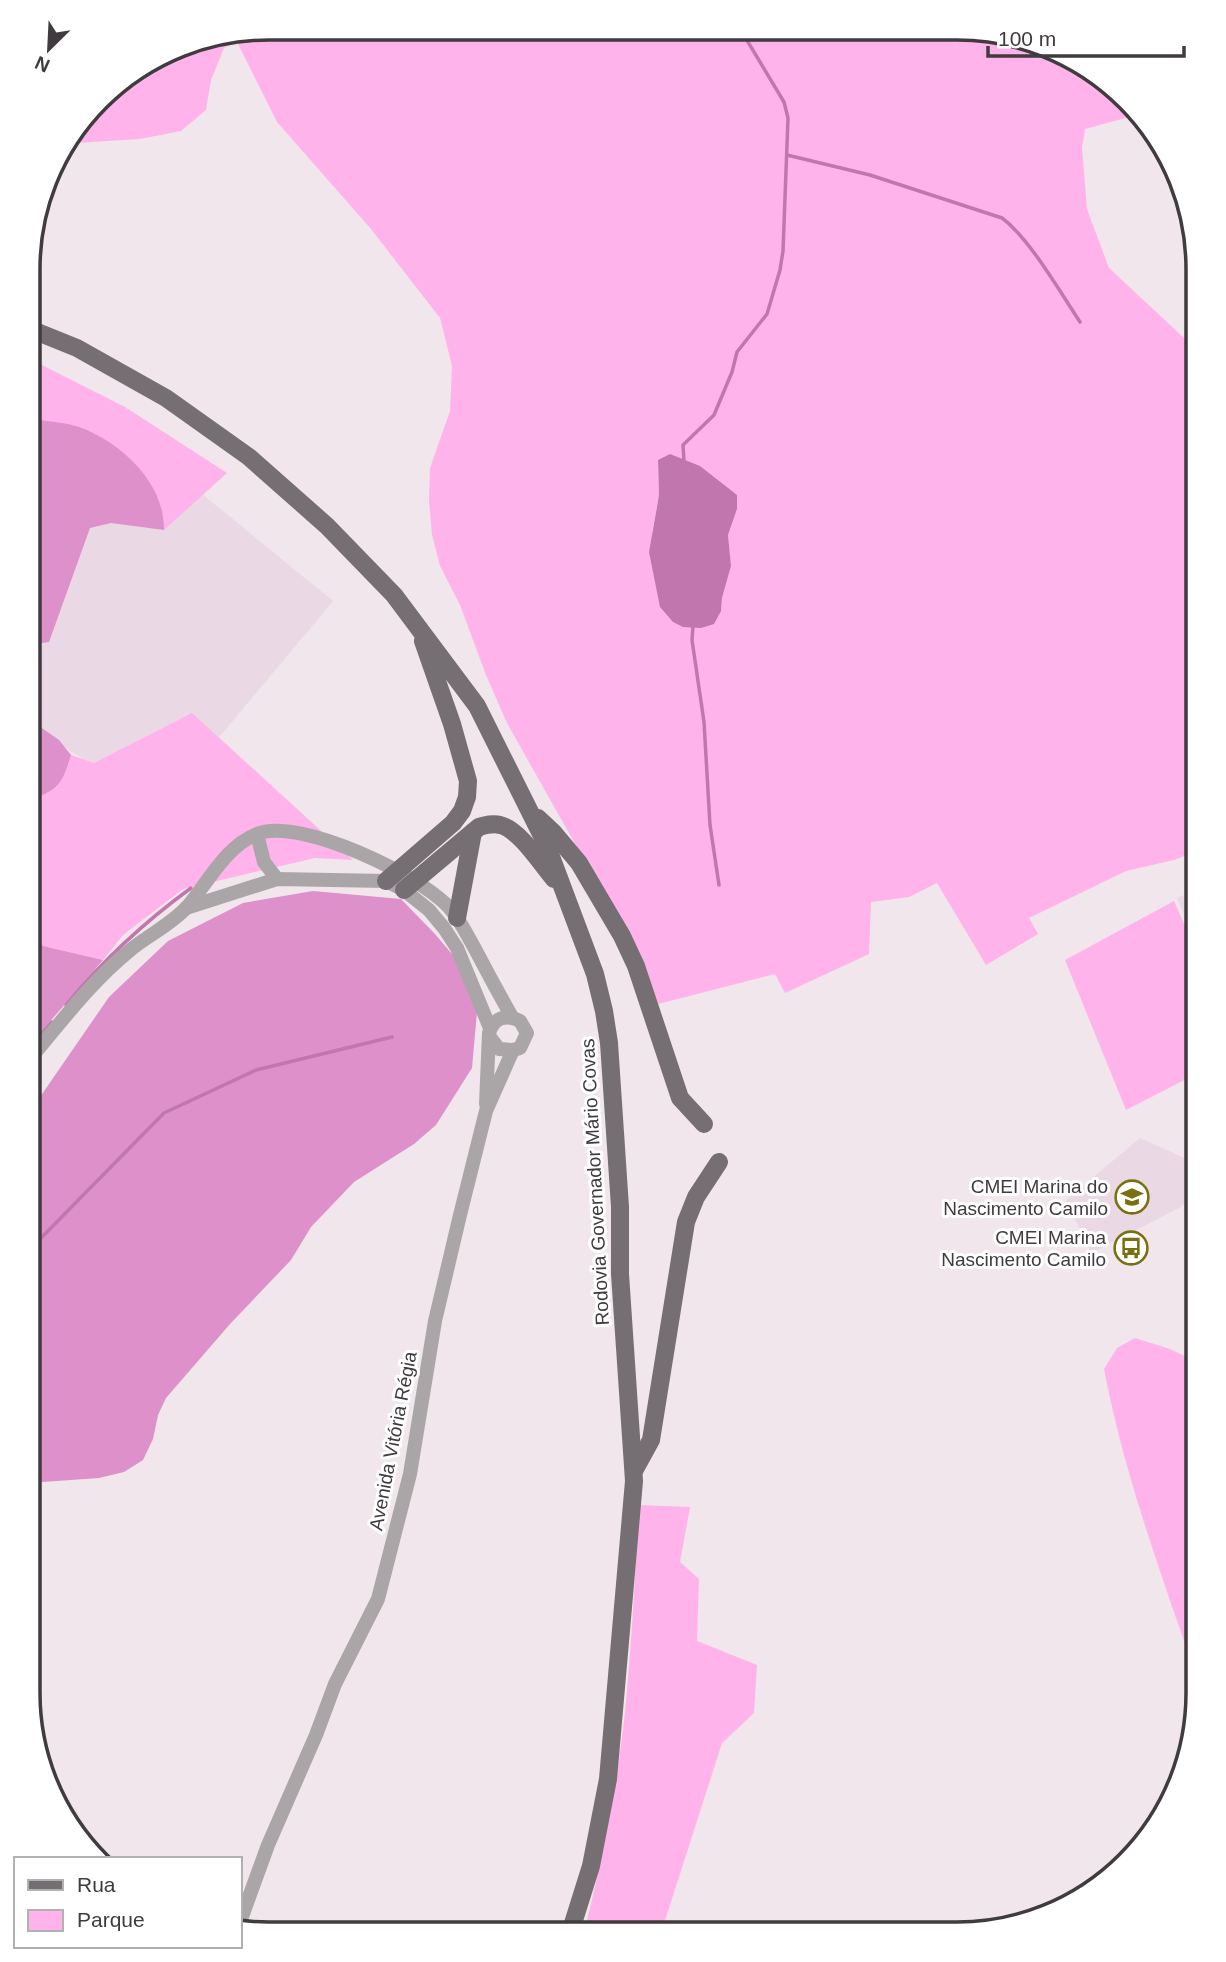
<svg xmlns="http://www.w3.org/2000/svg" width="1226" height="1962" font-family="Helvetica,sans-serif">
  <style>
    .built { fill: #ead9e5 }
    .green { fill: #ffb3ea; fill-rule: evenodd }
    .forest { fill: #dd90c9 }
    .water { fill: #c177ae }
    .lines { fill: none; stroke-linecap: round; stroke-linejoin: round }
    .stream { stroke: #c177ae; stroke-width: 3.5 }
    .tertiary { stroke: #aaa6a8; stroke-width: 14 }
    .primary { stroke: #756e73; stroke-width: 18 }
    .labels { text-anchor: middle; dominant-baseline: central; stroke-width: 6; stroke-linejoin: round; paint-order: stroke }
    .street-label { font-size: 19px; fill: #3f3b3e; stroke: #fff }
    .poi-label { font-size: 19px; fill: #3f3b3e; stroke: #fff; text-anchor: end }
    .rim { fill: none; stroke: #3f3b3e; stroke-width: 3.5 }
  </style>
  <rect width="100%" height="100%" fill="#f0e6ec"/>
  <g class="built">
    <path d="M131,436l202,165 -118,141 -103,35 -83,-52v-65l60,-152z"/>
    <path d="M1198,889v59l-21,-50z"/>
    <path d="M1140,1138l58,26v30l-19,14 -88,45 -25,-53z"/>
  </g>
  <g class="green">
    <path d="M269,28l720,2 115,48 29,38 -48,13 -3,19 5,61 22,59 89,83v500l-24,9 -48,11 -97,47 9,16 -52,31 -49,-82 -28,14 -38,5 -2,52 -84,39 -10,-19 -117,30 -39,-82 -112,-199 -21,-48 -26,-70 -20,-39 -8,-31 -3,-35 1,-32 20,-57 2,-45 -12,-48 -69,-89 -94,-107 -40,-80 -13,6 -13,32 -5,30 -25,21 -41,8 -65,4 -2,-7 37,-48 67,-42zM658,460l79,49 -9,26 3,31 -9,32 -1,13 -69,-79 7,-37z"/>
    <path d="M30,359l95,48 102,66 -63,57v-12l-123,-98 -11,1z"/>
    <path d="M192,713l161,147 -38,-2 -132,31 -60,46 -20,25 -60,-14 -14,-12v-133c30,-12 33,-16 42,-46l23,8z"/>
    <path d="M1174,901l24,55v117l-72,37 -61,-150z"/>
    <path d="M1135,1338l35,11 28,13 -1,316c-35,-101 -73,-204 -93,-309l13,-21z"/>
    <path d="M639,1505l51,2 -10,55 19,17 -2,62 60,24 -3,48 -32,30 -61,190h-77c18,-73 33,-146 41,-221 7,-69 10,-138 14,-207z"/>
  </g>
  <g class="forest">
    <path d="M41,420c12,2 26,3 38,7 42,15 86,56 85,103l-53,-7 -21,5 -41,114 -20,3 1,-224z"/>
    <path d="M29,719l30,21 12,15c-9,30 -12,34 -42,46z"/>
    <path d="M313,891l88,8 34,35 22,26 20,52 -5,56 -36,57 -22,19 -60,38 -43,45 -20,33 -61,64 -64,74 -8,17 -5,24 -10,21 -19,12 -25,6 -71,5 1,-370 80,-116 59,-56 75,-38z"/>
    <path d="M29,934l14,12 60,14 -74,86z"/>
  </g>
  <path class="water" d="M670,454l30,12 37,29v14l-9,26 3,31 -9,32 -1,13 -7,13 -13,4 -18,-1 -10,-5 -13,-15 -11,-55 10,-57 -1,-35z"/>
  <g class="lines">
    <g class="stream">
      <path d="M787,155l83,20 132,43c28,21 58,74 78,104"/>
      <path d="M1186,211l1,1"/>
      <path d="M684,461l-1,-16 31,-30 18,-43 5,-20 30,-38 13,-44 3,-19 5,-133 -4,-16 -39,-65 -8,-8"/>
      <path d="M693,626l-1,14 12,82 6,103 9,60"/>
      <path d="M66,1005c38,-46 77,-82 125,-117"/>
      <path d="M29,1048l23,-26"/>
      <path d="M29,1247l12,-9 123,-125 92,-43 136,-33"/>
    </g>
    <g class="tertiary">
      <path d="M257,834l7,28 13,17"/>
      <path d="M186,908l91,-29 109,2 18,9 25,20 15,18 13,20 33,80"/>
      <path d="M29,1060c32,-38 62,-78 100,-109 18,-15 43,-27 59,-45 20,-24 38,-60 69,-72 41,-18 169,43 195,77 9,11 15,24 22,36 12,23 25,47 38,70"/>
      <path d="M486,1104l3,-71c5,-16 17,-19 31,-12l7,12 -7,15 -7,2 -14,-1 -10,-13"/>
      <path d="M240,1922l28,-77 48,-110 19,-51 43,-85 32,-125 25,-153 25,-106 26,-104 27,-61"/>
    </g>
    <g class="primary">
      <path d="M30,329l47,19 89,50 83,59 78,69 67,69 83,111 70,140 48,128 9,37 5,32 11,164v67l14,207 -26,298 -17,87 -21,67"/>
      <path d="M538,818l15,14 26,31 43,73 14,30 44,132 24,26"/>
      <path d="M386,881l67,-58 9,-12 5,-14 1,-16 -16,-57 -29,-83"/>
      <path d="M404,890l75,-63c7,-2 14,-4 21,-2 19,4 41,39 54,54"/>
      <path d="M457,918l16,-86"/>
      <path d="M634,1471l17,-31 35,-218 10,-25 23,-35"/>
    </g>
  </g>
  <defs>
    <symbol id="school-ring" viewBox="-11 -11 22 22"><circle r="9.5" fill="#fff" stroke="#797111" stroke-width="1.5"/><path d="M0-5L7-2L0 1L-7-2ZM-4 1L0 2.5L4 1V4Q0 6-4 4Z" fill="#797111"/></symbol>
    <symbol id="bus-ring" viewBox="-11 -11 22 22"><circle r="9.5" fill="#fff" stroke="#797111" stroke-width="1.5"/><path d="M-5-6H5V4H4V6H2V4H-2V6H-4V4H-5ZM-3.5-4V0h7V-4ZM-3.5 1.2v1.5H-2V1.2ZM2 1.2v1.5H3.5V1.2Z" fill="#797111"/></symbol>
  </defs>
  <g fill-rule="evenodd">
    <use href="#school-ring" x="1113" y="1178" width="38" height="38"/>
    <use href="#bus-ring" x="1112" y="1229" width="38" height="38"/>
  </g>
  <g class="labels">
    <g class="street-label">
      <text transform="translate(595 1182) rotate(-93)">Rodovia Governador Mário Covas</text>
      <text transform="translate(393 1441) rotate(-79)">Avenida Vitória Régia</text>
    </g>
    <g class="poi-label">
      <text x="1108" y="1186">CMEI Marina do<tspan x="1108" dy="22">Nascimento Camilo</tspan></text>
      <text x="1106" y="1237">CMEI Marina<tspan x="1106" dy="22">Nascimento Camilo</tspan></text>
    </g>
  </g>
  <path d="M0 0H1226V1962H0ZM269 40H957A229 229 0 0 1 1186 269V1693A229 229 0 0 1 957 1922H269A229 229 0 0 1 40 1693V269A229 229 0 0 1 269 40Z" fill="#fff" fill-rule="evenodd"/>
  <path class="rim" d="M269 40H957A229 229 0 0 1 1186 269V1693A229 229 0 0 1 957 1922H269A229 229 0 0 1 40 1693V269A229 229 0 0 1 269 40Z"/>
  <rect x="14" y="1857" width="228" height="91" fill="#ffffff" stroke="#b2b1b2" stroke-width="2"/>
  <rect x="28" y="1880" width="35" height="10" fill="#756e73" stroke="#b2b1b2" stroke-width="2"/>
  <text x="77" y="1892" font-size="21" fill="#3f3b3e">Rua</text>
  <rect x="28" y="1910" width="35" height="21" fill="#ffb3ea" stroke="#b2b1b2" stroke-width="2"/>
  <text x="77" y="1927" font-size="21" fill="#3f3b3e">Parque</text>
  <g transform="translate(49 49) rotate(204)" stroke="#ffffff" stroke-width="5" paint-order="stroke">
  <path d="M0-5L12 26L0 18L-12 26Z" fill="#3f3b3e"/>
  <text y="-10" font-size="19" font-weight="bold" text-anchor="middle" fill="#3f3b3e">N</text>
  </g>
  <path d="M988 46v10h196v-10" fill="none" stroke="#3f3b3e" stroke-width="3.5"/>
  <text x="998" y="46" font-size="21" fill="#3f3b3e" stroke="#ffffff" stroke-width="5" paint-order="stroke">100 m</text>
</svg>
